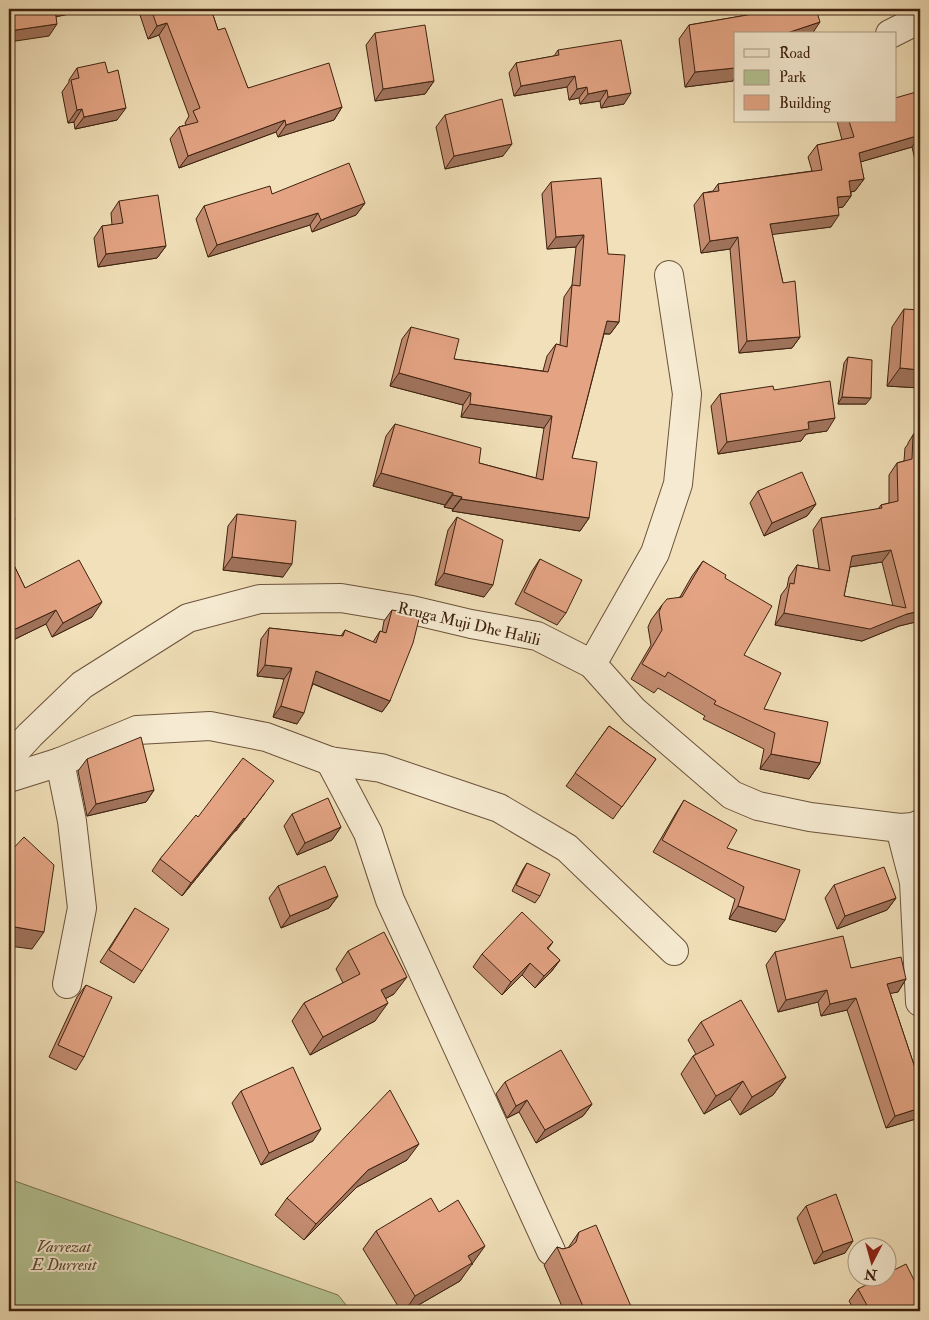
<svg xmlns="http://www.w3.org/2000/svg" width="929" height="1320" font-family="'IM FELL Double Pica',serif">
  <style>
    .green { fill: #b5c393; stroke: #7a7251 }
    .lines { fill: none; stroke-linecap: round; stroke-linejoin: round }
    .minor-casing { stroke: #6b523a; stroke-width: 30 }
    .minor { stroke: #f6ebd2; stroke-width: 28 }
    .wall { fill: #c48d72; stroke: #3e220f; fill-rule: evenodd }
    .shaded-wall { fill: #a0735c; stroke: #3e220f }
    .building { fill: #e4a484; stroke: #3e220f; fill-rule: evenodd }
    .labels { text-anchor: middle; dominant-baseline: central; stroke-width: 4; stroke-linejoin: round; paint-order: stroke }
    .street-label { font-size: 16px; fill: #3e220f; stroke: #f6ebd2 }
    .park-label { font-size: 16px; font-style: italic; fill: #5c4a30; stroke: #f6ebd2 }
  </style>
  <rect width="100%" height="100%" fill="#f1e0b9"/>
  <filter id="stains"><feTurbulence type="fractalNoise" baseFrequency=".004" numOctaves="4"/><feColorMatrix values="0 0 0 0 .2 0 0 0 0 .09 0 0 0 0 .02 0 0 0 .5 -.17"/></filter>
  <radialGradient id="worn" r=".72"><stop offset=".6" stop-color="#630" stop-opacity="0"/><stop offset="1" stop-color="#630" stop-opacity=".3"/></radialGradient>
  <path class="green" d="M9,1179l329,116 13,16h-342z"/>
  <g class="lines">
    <defs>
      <g id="minor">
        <path d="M890,34l30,-15"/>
        <path d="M592,664l63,-111 23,-69 9,-90 -18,-119"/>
        <path d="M9,758l21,-23 52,-50 106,-67 72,-19 81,-1 71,12 59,14 66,12 55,28 42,47 98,84 26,11 52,11 90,11 13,-1 7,-3"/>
        <path d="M330,761l38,72 22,67 161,351"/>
        <path d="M60,762l12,59 10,87 -15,76"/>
        <path d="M9,778l51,-16 77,-32 73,-4 56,11 64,24 51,7 118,40 68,40 107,103"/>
        <path d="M900,828l14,54 6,120"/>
      </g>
    </defs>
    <use href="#minor" class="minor-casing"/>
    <use href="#minor" class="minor"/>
  </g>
  <g class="wall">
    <path d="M138,9h73l7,21 30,58 94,19 -8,13 -56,17 -2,-5 -97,36 -9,-29 9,-12 7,-2 -1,-2 4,-7 -30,-81 -11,4z"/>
    <path d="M771,9h45l-81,25 -2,47 -48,6 -6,-48 10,-14 82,-14z"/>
    <path d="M375,33l59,48 -9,13 -50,7 -9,-56z"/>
    <path d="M558,50l66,54 -23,4 -1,-7 -20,3 -1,-6 -10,2 -2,-13 -53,9 -5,-23 7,-10 38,-7z"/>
    <path d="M77,68l40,52 -42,9 -1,-7 -6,1 -6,-31 7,-10v-2z"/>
    <path d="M920,91v67l-5,2 -3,-13 -52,15 4,17 -9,12 -4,1v4l-8,11 -5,1 -7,19 -59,7 11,49 17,54 -8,11 -53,5 -9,-104 -29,4 -7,-48 9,-12 10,-2 5,-7 94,-13 -4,-14 9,-12 25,-5 -5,-19h58z"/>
    <path d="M445,115l58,41 -58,13 -9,-42z"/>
    <path d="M551,182l57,72 11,68 -9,12h-6l-32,124 17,60 -9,13 -128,-20 1,-2 -9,-2 1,-2 -72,-19 13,-50 9,-12 84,39 57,15 8,-50 -83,-11 2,-12 -73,-19 12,-47 9,-12 43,32 89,12 4,-15 9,-12 4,1 4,-48 8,-12 4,-38 -29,2 -5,-55z"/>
    <path d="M272,194l93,9 -9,12 -44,17 -2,-7 -102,32 -12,-38 8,-13z"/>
    <path d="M119,201l47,45 -9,12 -59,9 -4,-29 8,-12 10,-1 -1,-12z"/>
    <path d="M904,309l16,79 -33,-2 5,-59z"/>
    <path d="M848,357l18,47h-28l6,-41z"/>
    <path d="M774,390l53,41 -21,3 -5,7 -83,13 -7,-48 9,-12z"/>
    <path d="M916,430l4,1v190l-21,5 -37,15 -87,-16 6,-30 6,-8 2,-10 8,-12 22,4 -6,-39 8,-12 57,-9 3,-4 8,-2v-28l8,-12 7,-2 1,-13 3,-4v-1zM882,562l11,44 -49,-10 6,-29z"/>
    <path d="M758,491l58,13 -9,12 -43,20 -14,-33z"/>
    <path d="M237,514l46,63 -60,-7 5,-44z"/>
    <path d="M457,517l27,80 -49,-12 13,-55z"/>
    <path d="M9,555l16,33 67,29 -40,20 -6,-13 -37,18z"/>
    <path d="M540,559l26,54 -9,12 -42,-21 17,-33z"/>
    <path d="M703,561l22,17 19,77 20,54 56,54 -11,16 -49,-10 4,-20 -61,-30 2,-3 -47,-28 -4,5 -23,-14 20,-34 -3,-18 3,-7 11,-15 18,-8 12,-21z"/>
    <path d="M392,610l-2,91 -8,11 -69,-28 -16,40 -24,-7 11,-38 -27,-3 4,-37 8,-11 72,8 4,-6 28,12 7,-11 2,1 2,-11z"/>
    <path d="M609,726l47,33 -43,60 -47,-33z"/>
    <path d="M87,759l67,31 -8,12 -59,14 -9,-45z"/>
    <path d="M265,793l-29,38h-1l-53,65 -30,-25 8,-12 38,-42z"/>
    <path d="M684,800l43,48 49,84 -47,-13 6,-20 -82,-47 23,-39z"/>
    <path d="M292,814l49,13 -9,13 -35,15 -13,-29z"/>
    <path d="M527,863l13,33 -5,7 -23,-12 11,-22z"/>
    <path d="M834,885l62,13 -9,12 -50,19 -12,-31z"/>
    <path d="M278,886l60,10 -9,12 -48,20 -12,-30z"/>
    <path d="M135,908l7,63 -8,12 -34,-21z"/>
    <path d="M553,942l-5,7 12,11 -9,12 -16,16 -13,-13 -20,20 -29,-28 9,-13z"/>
    <path d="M348,951l46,43 -9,5 -10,22 -65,34 -18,-34 12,-18 39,-20 -7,-14z"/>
    <path d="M775,952l131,27 -8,13 -8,1 30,90v33l-1,2 -33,10 -39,-118 -26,6 -3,-14 -40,10 -12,-47z"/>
    <path d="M86,985l-2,72 -8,13 -27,-13 28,-60z"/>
    <path d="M701,1022l85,55 -13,18 -33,20 -10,-16 -26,15 -23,-40 12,-18 3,-2 -8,-14z"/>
    <path d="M505,1082l87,22 -9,12 -47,27 -17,-31 -12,6 -11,-24z"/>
    <path d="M241,1091l72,50 -52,24 -29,-62z"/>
    <path d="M407,1160l-50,27 -53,53 -29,-25 12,-17z"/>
    <path d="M806,1206l39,47 -31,11 -17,-46z"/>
    <path d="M376,1231l97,33 -3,1 -10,16 -52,30h-7l-38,-62z"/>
    <path d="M579,1232l54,79h-69l-20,-46 13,-18 6,2 5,-1z"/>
    <path d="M917,1286l3,25h-65l-6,-10 9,-12z"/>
  </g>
  <g class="shaded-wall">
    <path d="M53,9h40l-47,10z"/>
    <path d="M820,22l-8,12h-28z"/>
    <path d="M167,23l-8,12 -11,4 9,-13z"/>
    <path d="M57,24l-8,12 -40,6v-11z"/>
    <path d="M735,68v9l-2,4 -48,6 10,-15z"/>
    <path d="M575,76l-8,11 -53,9 7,-10z"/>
    <path d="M434,81l-9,13 -50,7 8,-12z"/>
    <path d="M587,87l-8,11 -10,2 8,-11z"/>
    <path d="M607,90l-7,11 -20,3 8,-10z"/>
    <path d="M631,93l-7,11 -23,4 7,-11z"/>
    <path d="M342,107l-8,13 -56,17 8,-12z"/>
    <path d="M126,108l-9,12 -42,9 9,-12z"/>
    <path d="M82,109l-8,13 -6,1 9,-13z"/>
    <path d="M285,120l-9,12 -97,36 9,-12z"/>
    <path d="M920,135l-8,12 -62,18 9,-12z"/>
    <path d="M512,144l-9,12 -58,13 9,-13z"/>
    <path d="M920,153v5l-5,2z"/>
    <path d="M864,179l-9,12 -14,2 8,-12z"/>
    <path d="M851,196l-8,11 -14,2 8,-12z"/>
    <path d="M365,203l-9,12 -44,17 9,-12z"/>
    <path d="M318,213l-8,12 -102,32 9,-12z"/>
    <path d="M839,215l-8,12 -70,9 9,-12z"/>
    <path d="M584,235l-8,12 -29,2 9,-12z"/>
    <path d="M738,237l-8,12 -29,4 9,-12z"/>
    <path d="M166,246l-9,12 -59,9 8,-13z"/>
    <path d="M607,321l12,1 -9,12 -12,-1z"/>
    <path d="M800,337l-8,11 -53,5 8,-12z"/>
    <path d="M900,368l20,2v18l-33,-2z"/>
    <path d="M399,373l72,20 -8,12 -73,-19z"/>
    <path d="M842,397l29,1 -5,6h-28z"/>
    <path d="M470,404l82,12 -8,12 -83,-11z"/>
    <path d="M835,418l-8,13 -21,3 -5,7 -83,13 9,-12 81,-20z"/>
    <path d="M381,473l72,20 -8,12 -72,-19z"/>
    <path d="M453,495l9,2 -9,12 -9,-2z"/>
    <path d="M461,499l128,19 -9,13 -128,-20z"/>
    <path d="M816,504l-9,12 -43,20 8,-13z"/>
    <path d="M15,519l-6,9v-6z"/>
    <path d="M891,550l-9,12 -39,6 9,-12z"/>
    <path d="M232,557l60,7 -9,13 -60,-7z"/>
    <path d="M444,573l49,12 -9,12 -49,-12z"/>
    <path d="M102,602l-10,15 -40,20 11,-14z"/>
    <path d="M56,610l-10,14 -37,18v-10z"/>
    <path d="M920,611v10l-21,5 -37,15 -87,-16 9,-12 123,1z"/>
    <path d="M265,665l27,3 -8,11 -27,-3z"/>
    <path d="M316,671l74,30 -8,11 -73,-30z"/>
    <path d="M281,706l23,7 -7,11 -24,-7z"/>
    <path d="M771,754l49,9 -11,16 -49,-10z"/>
    <path d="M154,790l-8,12 -59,14 9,-12z"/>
    <path d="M244,818l-9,13 -53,65 9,-13z"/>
    <path d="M341,827l-9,13 -35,15 8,-12z"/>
    <path d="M338,896l-9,12 -48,20 9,-12z"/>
    <path d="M896,898l-9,12 -50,19 8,-13z"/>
    <path d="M738,906l47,14 -9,12 -47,-13z"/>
    <path d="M9,926l35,6 -12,17 -23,-3z"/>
    <path d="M560,960l-9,12 -16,16 9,-12z"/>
    <path d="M530,963l-8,12 -20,20 9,-13z"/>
    <path d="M407,977l-13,17 -26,14 13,-18z"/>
    <path d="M906,979l-8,13 -20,4 9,-12z"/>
    <path d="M827,990l-9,12 -40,10 8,-12z"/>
    <path d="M856,998l-9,12 -26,6 9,-12z"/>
    <path d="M388,1003l-13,18 -65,34 13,-18z"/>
    <path d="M786,1077l-13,18 -33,20 12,-18z"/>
    <path d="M743,1081l-13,18 -26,15 12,-18z"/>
    <path d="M527,1100l-8,12 -12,6 9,-12z"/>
    <path d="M592,1104l-9,12 -47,27 9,-13z"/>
    <path d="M920,1108v8l-1,2 -33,10 9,-12z"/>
    <path d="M321,1129l-8,12 -52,24 8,-12z"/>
    <path d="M419,1144l-12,16 -50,27 -53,53 12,-16 52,-54z"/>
    <path d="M853,1241l-8,12 -31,11 9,-12z"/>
    <path d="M485,1246l-25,35 -52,30h-3l10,-15 53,-40z"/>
  </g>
  <g class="building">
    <path d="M9,9h46l2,15 -48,7z"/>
    <path d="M151,9h60l7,21 7,-2 23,60 81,-25 13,44 -56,18 -1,-5 -97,36 -9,-29 19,-5 -5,-11 7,-3 -33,-85 -10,3z"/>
    <path d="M782,9h34l4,13 -36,12h-49v34l-40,4 -6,-47z"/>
    <path d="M425,25l9,56 -51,8 -8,-56z"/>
    <path d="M621,40l10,53 -23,4 -1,-7 -19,4 -1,-7 -10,2 -2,-13 -54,10 -5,-23 43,-8 -1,-5z"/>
    <path d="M105,62l3,11 10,-3 8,38 -42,9 -2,-8 -5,1 -6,-30 8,-2 -2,-10z"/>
    <path d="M920,91v44l-61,18 5,26 -15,2 2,15 -14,1 2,18 -69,9 13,59 12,-2 5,56 -53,4 -9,-104 -28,4 -7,-48 16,-2 -1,-7 104,-14 -5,-25 37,-8 -5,-16h46v-23z"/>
    <path d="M502,99l10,45 -58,12 -9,-41z"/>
    <path d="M349,163l16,40 -44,17 -3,-7 -101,32 -13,-39 66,-20 2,8z"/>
    <path d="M601,178l7,76 17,1 -6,67 -12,-1 -35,137 25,4 -8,56 -128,-19 1,-2 -9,-2v-2l-72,-20 14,-49 86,24 -2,15 64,17 9,-64 -82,-12 1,-11 -72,-20 12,-46 48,12 -5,20 94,13 8,-28 11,3 5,-62 8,1 4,-51 -28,2 -5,-55z"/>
    <path d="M158,195l8,51 -60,8 -4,-28 21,-3 -4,-22z"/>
    <path d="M904,309l16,1v60l-20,-2z"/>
    <path d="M848,357l24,3 -1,38 -29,-1z"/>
    <path d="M830,381l5,37 -27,4 1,7 -82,13 -7,-48 53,-8 1,4z"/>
    <path d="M916,430l4,1v180l-13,3 -37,15 -86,-16 6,-30 4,1 3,-19 33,6 -9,-53 61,-10 -1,-3 17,-4 -1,-38 15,-4 1,-23h3zM891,550l15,58 -62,-12 8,-40z"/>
    <path d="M802,472l14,32 -44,19 -14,-32z"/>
    <path d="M9,506l6,13 -6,3z"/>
    <path d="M237,514l59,7 -4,43 -60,-7z"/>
    <path d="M457,517l46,23 -10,45 -49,-12z"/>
    <path d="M9,555l16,33 54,-28 23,42 -39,21 -7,-13 -47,22z"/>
    <path d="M540,559l42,21 -16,33 -42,-21z"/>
    <path d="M703,561l23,14 -1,3 47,28 -28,49 37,18 -17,36 64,13 -8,41 -49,-9 4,-21 -61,-29 2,-3 -48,-29 -3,5 -23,-13 20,-34 -3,-18 3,-7 5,-6 15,-2z"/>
    <path d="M392,610l28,5 -7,28 -23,58 -74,-30 -12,42 -23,-7 11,-38 -27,-3 4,-37 74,8 2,-6 31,13 4,-12 6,2z"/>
    <path d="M609,726l47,33 -34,48 -47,-34z"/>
    <path d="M141,737l13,53 -58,14 -9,-45z"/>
    <path d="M243,758l31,23 -29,38 -1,-1 -53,65 -31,-24 36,-44 2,2z"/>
    <path d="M328,798l13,29 -36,16 -13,-29z"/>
    <path d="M684,800l53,30 -10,18 73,22 -15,50 -47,-14 6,-19 -82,-47z"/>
    <path d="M24,837l30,28 -10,67 -35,-6v-73z"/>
    <path d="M527,863l23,11 -10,22 -24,-11z"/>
    <path d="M325,866l13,30 -48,20 -12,-30z"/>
    <path d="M884,867l12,31 -51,18 -11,-31z"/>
    <path d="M135,908l34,21 -27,42 -33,-21z"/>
    <path d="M522,912l31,30 -6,6 13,12 -16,16 -14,-13 -19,19 -29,-28z"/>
    <path d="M384,932l23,45 -26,13 7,13 -65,34 -19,-34 56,-29 -12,-23z"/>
    <path d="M843,936l8,32 50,-11 5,22 -19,5 33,99v25l-25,8 -39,-118 -26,6 -3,-14 -41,10 -11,-48z"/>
    <path d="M86,985l26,12 -28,60 -26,-12z"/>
    <path d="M741,1000l45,77 -34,20 -9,-16 -27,15 -23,-40 21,-11 -13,-23z"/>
    <path d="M561,1050l31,54 -47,26 -18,-30 -11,6 -11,-24z"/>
    <path d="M293,1067l28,62 -52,24 -28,-62z"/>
    <path d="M390,1090l29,54 -51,26 -52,54 -29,-26z"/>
    <path d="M836,1194l17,47 -30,11 -17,-46z"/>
    <path d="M431,1198l8,14 19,-12 27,46 -17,10 4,7 -57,33 -39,-65z"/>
    <path d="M596,1225l37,86h-48l-28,-64 6,2 7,-2 6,-5 3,-10z"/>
    <path d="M906,1264l11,22 3,-1v26h-60l8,-4 -10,-18 22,-11h6v-4z"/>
  </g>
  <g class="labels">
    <g class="street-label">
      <text transform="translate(469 624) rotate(13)">Rruga Muji Dhe Halili</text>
    </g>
    <g class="park-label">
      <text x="64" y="1247">Varrezat<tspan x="64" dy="18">E Durresit</tspan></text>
    </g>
  </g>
  <rect width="929" height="1320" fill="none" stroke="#f1e0b9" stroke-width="30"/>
  <rect x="10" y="10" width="909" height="1300" fill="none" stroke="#3e220f" stroke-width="2.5"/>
  <rect x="15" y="15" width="899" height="1290" fill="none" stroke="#3e220f"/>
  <rect x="734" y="32" width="162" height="90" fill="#f6ebd2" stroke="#ac9b84"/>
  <rect x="744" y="49" width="25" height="8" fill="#f6ebd2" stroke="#ac9b84"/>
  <text x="779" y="58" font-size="15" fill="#3e220f">Road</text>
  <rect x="744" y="70" width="25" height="15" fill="#b5c393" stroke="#ac9b84"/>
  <text x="779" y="82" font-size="15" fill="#3e220f">Park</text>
  <rect x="744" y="95" width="25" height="15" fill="#e4a484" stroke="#ac9b84"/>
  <text x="779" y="108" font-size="15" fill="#3e220f">Building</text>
  <g transform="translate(872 1262) rotate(186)"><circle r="24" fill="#f6ebd2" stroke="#ac9b84"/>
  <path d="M0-4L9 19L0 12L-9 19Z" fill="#8f2418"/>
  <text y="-8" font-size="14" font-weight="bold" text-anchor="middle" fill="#3e220f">N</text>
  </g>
  <rect width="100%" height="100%" filter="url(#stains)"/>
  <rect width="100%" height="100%" fill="url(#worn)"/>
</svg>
